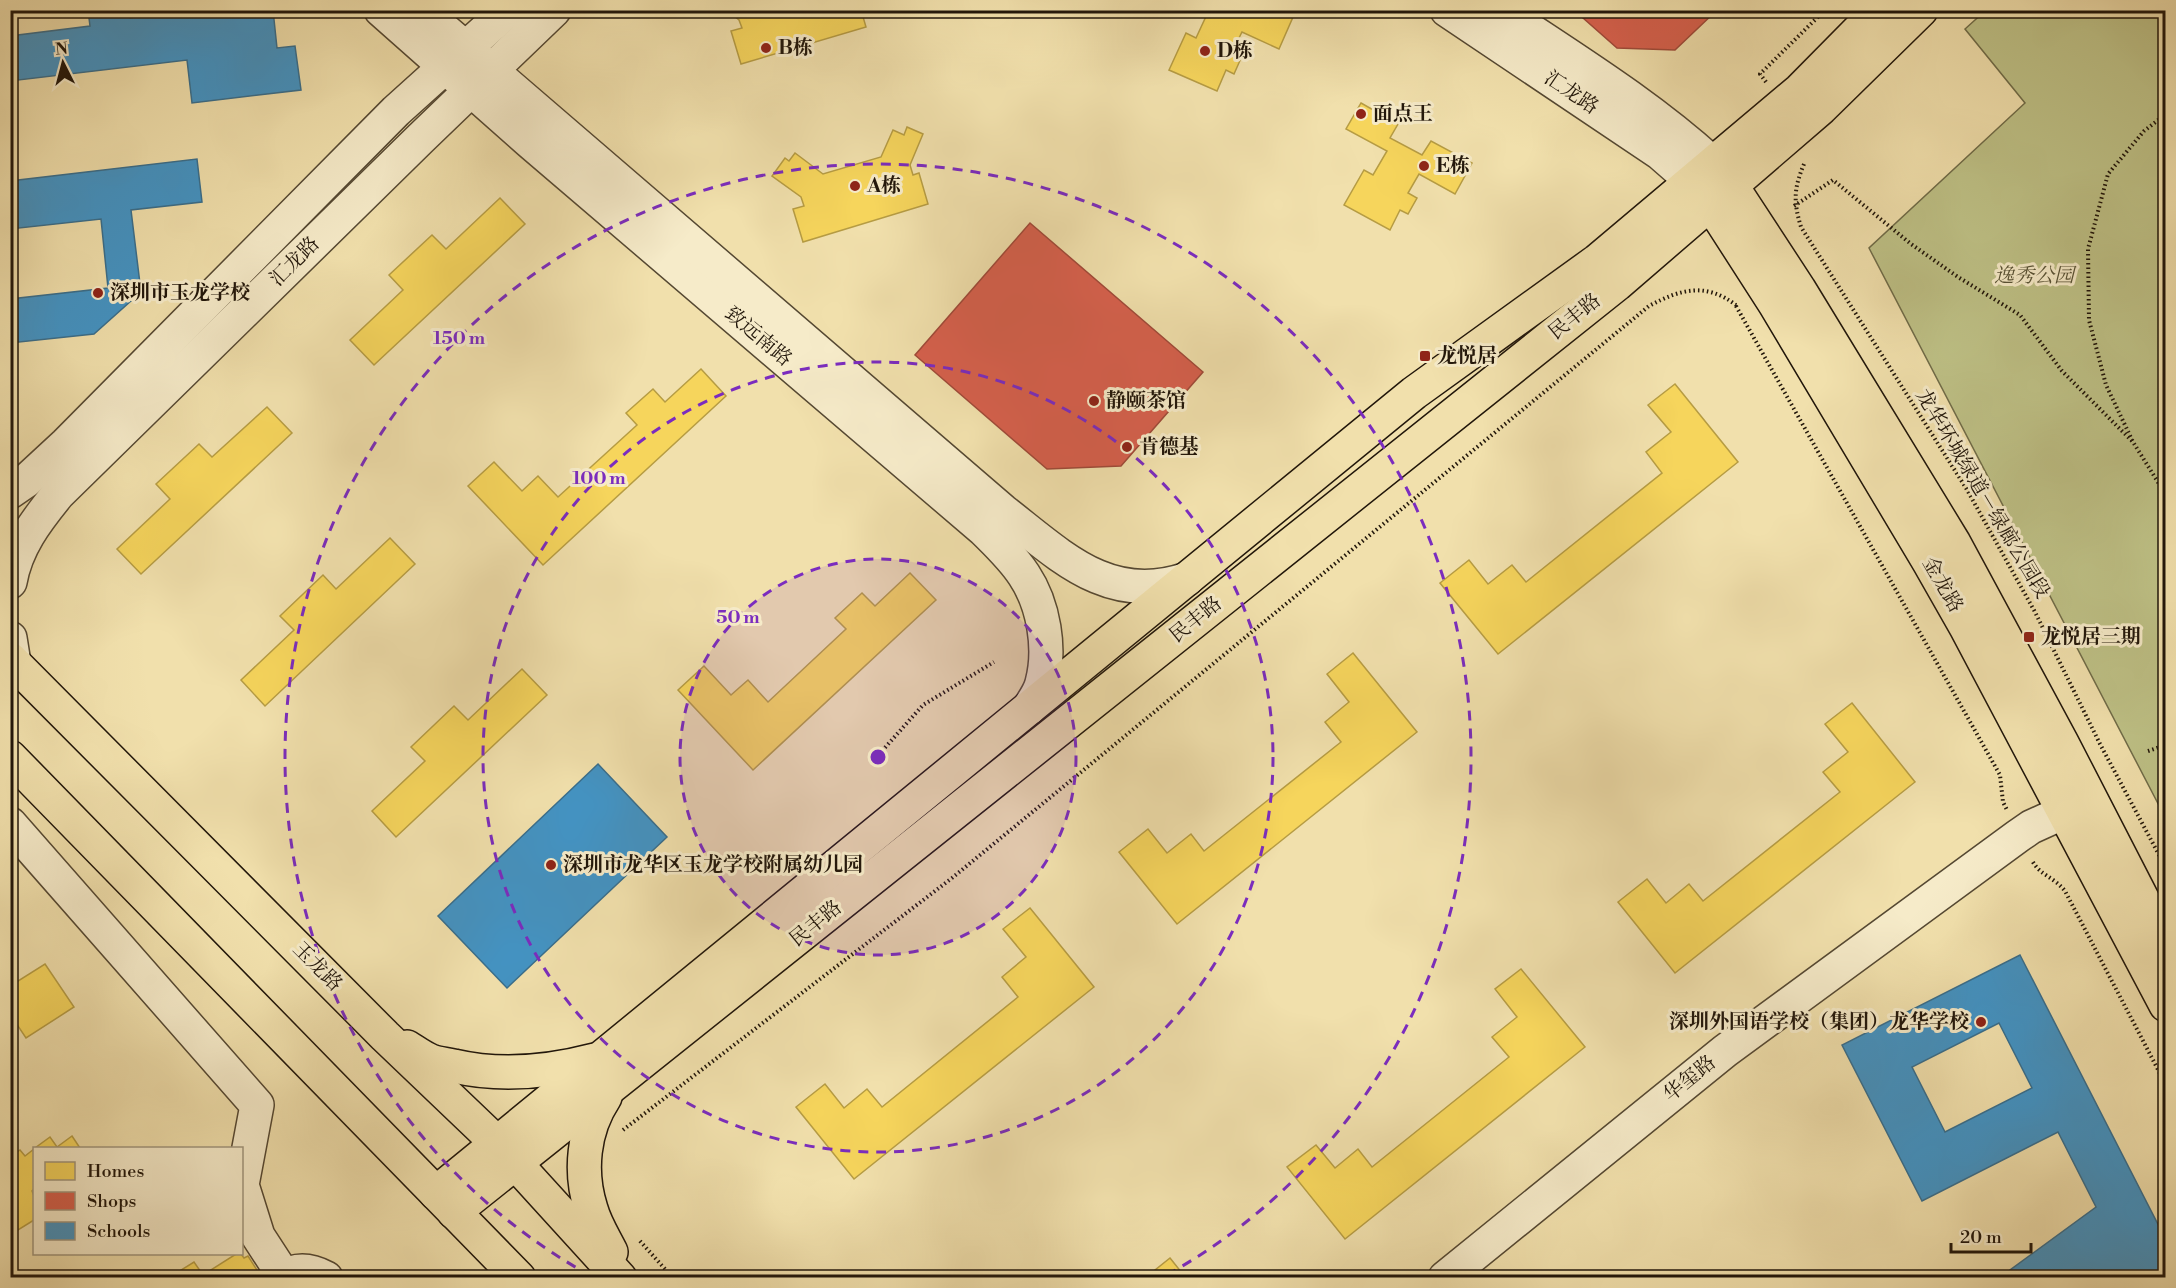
<svg xmlns="http://www.w3.org/2000/svg" width="2176" height="1288" font-family="'Libre Bodoni','Noto Serif SC',serif">
  <style>
    .green { fill: #bec186; stroke: #706c48; stroke-width: 1.5 }
    .homes { fill: #f6d55c; stroke: #b69c43; stroke-width: 1.5 }
    .shops { fill: #d6604d; stroke: #a04a39; stroke-width: 1.5 }
    .schools { fill: #4393c3; stroke: #396e8c; stroke-width: 1.5; fill-rule: evenodd }
    .lines { fill: none; stroke-linecap: round; stroke-linejoin: round }
    .minor-casing { stroke: #554832; stroke-width: 36 }
    .major-casing { stroke: #21160a; stroke-width: 36 }
    .path { stroke: #21160a; stroke-width: 4; stroke-dasharray: 1.5 3; stroke-linecap: butt }
    .minor { stroke: #f6ebc9; stroke-width: 33 }
    .major { stroke: #f1e0ac; stroke-width: 33 }
    .ring { fill: none; stroke: #7b2cbf; stroke-width: 3; stroke-dasharray: 10 8 }
    .poi-dot { fill: #8f2418; stroke: #f6ebc9; stroke-width: 2 }
    .labels { text-anchor: middle; dominant-baseline: central; stroke-width: 6; stroke-linejoin: round; paint-order: stroke }
    .poi-label { font-size: 20px; font-weight: bold; fill: #21160a; stroke: #f6ebc9; text-anchor: start }
    .street-label { font-size: 20px; fill: #21160a; stroke: #f6ebc9 }
    .park-label { font-size: 20px; font-style: italic; fill: #585235; stroke: #f6ebc9 }
    .centre { fill: #7b2cbf; stroke: #f6ebc9; stroke-width: 3 }
    .ring-label { font-size: 18px; text-anchor: middle; font-weight: bold; fill: #7b2cbf; stroke: #f6ebc9; stroke-width: 6; stroke-linejoin: round; paint-order: stroke }
  </style>
  <rect width="100%" height="100%" fill="#f1e0ac"/>
  <filter id="stains"><feTurbulence type="fractalNoise" baseFrequency=".00333" numOctaves="4"/><feColorMatrix values="0 0 0 0 .2 0 0 0 0 .09 0 0 0 0 .02 0 0 0 .5 -.17"/></filter>
  <radialGradient id="worn" r=".72"><stop offset=".6" stop-color="#630" stop-opacity="0"/><stop offset="1" stop-color="#630" stop-opacity=".3"/></radialGradient>
  <path class="green" d="M1985,11h180v806l-296,-569 156,-145 -60,-74z"/>
  <g class="homes">
    <path d="M727,10h134l5,17 -125,37 -10,-33 11,-3 -3,-8z"/>
    <path d="M1204,10h32l7,4 2,-4h33l15,7 -14,32 -37,-17 -10,20 10,4 -8,18 -8,-4 -9,21 -48,-21 17,-37 10,5 12,-26z"/>
    <path d="M1361,103l37,21 -8,14 32,17 9,-14 41,22 -17,31 -36,-20 -11,19 9,5 -9,16 -8,-4 -10,20 -46,-25 20,-35 9,5 14,-24 -41,-22z"/>
    <path d="M907,127l16,7 -13,31 3,10 6,-2 9,31 -125,38 -10,-33 11,-3 -3,-9 -29,-21 13,-18 4,3 6,-8 28,21 58,-17 12,-27 11,5z"/>
    <path d="M500,198l25,26 -151,141 -24,-25 53,-50 -14,-15 43,-40 14,14z"/>
    <path d="M1088,282l105,89 -41,49 -106,-90z"/>
    <path d="M701,369l25,27 -183,169 -75,-79 26,-24 28,29 16,-15 20,21 79,-72 -11,-12 27,-24 12,13z"/>
    <path d="M1675,384l63,78 -240,192 -58,-71 29,-23 19,24 24,-19 14,17 136,-109 -16,-21 25,-20 -23,-27z"/>
    <path d="M267,407l25,26 -151,141 -24,-25 53,-50 -14,-15 43,-40 13,13z"/>
    <path d="M390,538l25,26 -150,142 -24,-26 53,-50 -14,-14 43,-41 13,14z"/>
    <path d="M910,573l26,27 -183,170 -75,-80 26,-24 27,29 17,-15 20,22 78,-73 -11,-11 27,-25 13,13z"/>
    <path d="M1353,653l64,79 -240,192 -58,-72 29,-23 19,24 24,-19 13,17 137,-109 -16,-20 24,-20 -22,-28z"/>
    <path d="M522,669l25,26 -151,142 -24,-26 53,-50 -14,-14 43,-41 14,14z"/>
    <path d="M1852,703l63,79 -240,191 -57,-71 29,-23 19,24 23,-19 14,17 137,-109 -17,-20 25,-20 -23,-28z"/>
    <path d="M1030,908l64,79 -240,192 -58,-72 29,-23 19,24 23,-19 15,18 136,-110 -16,-20 24,-20 -23,-28z"/>
    <path d="M45,964l29,43 -48,31 -16,-24v-38l5,7z"/>
    <path d="M1521,969l64,78 -240,192 -58,-72 29,-22 19,23 23,-19 14,18 137,-110 -17,-20 25,-20 -22,-28z"/>
    <path d="M72,1136l8,12h-45l15,-11 7,10z"/>
    <path d="M34,1149v40l-2,2 2,5v24l-24,15v-78l10,-7 5,6z"/>
    <path d="M236,1254h5l3,4 4,-2 14,22 -92,-1 24,-15 9,13z"/>
    <path d="M1170,1258l16,20h-41z"/>
  </g>
  <g class="shops">
    <path d="M1574,10h143l-42,40 -58,-2z"/>
    <path d="M1030,223l173,149 -82,94 -74,3 -132,-114z"/>
  </g>
  <g class="schools">
    <path d="M88,10h41l1,8 61,-8h82l4,38 18,-2 6,44 -109,13 -5,-43 -177,21v-45l80,-10z"/>
    <path d="M197,159l5,43 -71,8 10,82 -47,42 -84,9v-44l98,-11 -7,-69 -91,10v-48z"/>
    <path d="M598,764l69,73 -160,151 -69,-72z"/>
    <path d="M2020,955l146,285v31l-9,7h-158l97,-71 -38,-75 -136,69 -80,-156zM1999,1023l33,65 -87,44 -33,-65z"/>
  </g>
  <g class="lines">
    <defs>
      <g id="minor">
        <path d="M381,10l149,132 454,388c14,14 29,28 40,45 20,30 27,74 18,108 -2,9 -8,17 -13,25"/>
        <path d="M421,10l582,501c58,45 106,95 184,68"/>
        <path d="M1447,10l213,143 32,28"/>
        <path d="M1500,10c73,49 147,94 212,153"/>
        <path d="M10,492l16,-11 40,-37 330,-333 112,-101"/>
        <path d="M10,582c6,-35 26,-61 48,-88l362,-355 134,-129"/>
        <path d="M10,638l4,25"/>
        <path d="M10,824l247,281 -15,80 16,51 26,40"/>
        <path d="M282,1278c14,-10 29,-8 44,0"/>
        <path d="M1445,1278l280,-227 293,-215 13,-9 33,-15"/>
      </g>
      <g id="major">
        <path d="M1717,169l14,16 68,104 155,254 108,200 104,202"/>
        <path d="M1697,187l13,16 65,101 154,258 37,65 200,378"/>
        <path d="M10,659l375,377 112,107 123,135"/>
        <path d="M10,757l509,521"/>
        <path d="M407,1047c8,5 16,11 24,14 7,3 16,3 23,5 47,11 95,6 141,-6"/>
        <path d="M605,1097c-22,33 -26,75 -14,112 4,15 13,29 20,43"/>
        <path d="M436,1193l978,-800 183,-132 203,-171 79,-80"/>
        <path d="M454,1212l1163,-928 204,-176 100,-98"/>
      </g>
    </defs>
    <use href="#minor" class="minor-casing"/>
    <use href="#major" class="major-casing"/>
    <g class="path">
      <path d="M1766,82l-6,-8 65,-64"/>
      <path d="M2166,114l-22,17 -36,43 -20,75 1,71 17,65 27,57 33,53"/>
      <path d="M1804,164c-10,24 -11,37 -3,63l165,261 69,124 65,132 66,124"/>
      <path d="M1794,206l39,-26 78,64 47,33 62,38 42,56 71,71"/>
      <path d="M1736,306l264,469 3,27 4,8"/>
      <path d="M882,751l41,-46 71,-43"/>
      <path d="M2148,751l18,-6"/>
      <path d="M2033,862c7,13 21,15 32,29l101,194"/>
      <path d="M623,1130l329,-252 697,-572c32,-17 56,-24 87,-1l3,-2"/>
      <path d="M640,1241l33,37"/>
    </g>
    <use href="#minor" class="minor"/>
    <use href="#major" class="major"/>
  </g>
  <circle cx="878" cy="757" r="198" fill="#7b2cbf" fill-opacity=".12"/>
  <g class="ring">
    <circle cx="878" cy="757" r="198"/>
    <circle cx="878" cy="757" r="395"/>
    <path d="M591 1276A593 593 0 1 1 1165 1276"/>
  </g>
  <g class="poi-dot">
    <circle cx="766" cy="48" r="6"/>
    <circle cx="1205" cy="51" r="6"/>
    <circle cx="1361" cy="114" r="6"/>
    <circle cx="1424" cy="166" r="6"/>
    <circle cx="855" cy="186" r="6"/>
    <circle cx="98" cy="293" r="6"/>
    <rect x="1419" y="350" width="12" height="12" rx="3"/>
    <circle cx="1094" cy="401" r="6"/>
    <circle cx="1127" cy="447" r="6"/>
    <rect x="2023" y="631" width="12" height="12" rx="3"/>
    <circle cx="551" cy="865" r="6"/>
    <circle cx="1981" cy="1022" r="6"/>
  </g>
  <g class="labels">
    <g class="poi-label">
      <text x="778" y="48">B栋</text>
      <text x="1217" y="51">D栋</text>
      <text x="1373" y="114">面点王</text>
      <text x="1436" y="166">E栋</text>
      <text x="867" y="186">A栋</text>
      <text x="110" y="293">深圳市玉龙学校</text>
      <text x="1437" y="356">龙悦居</text>
      <text x="1106" y="401">静颐茶馆</text>
      <text x="1139" y="447">肯德基</text>
      <text x="2041" y="637">龙悦居三期</text>
      <text x="563" y="865">深圳市龙华区玉龙学校附属幼儿园</text>
      <text x="1969" y="1022" text-anchor="end">深圳外国语学校（集团）龙华学校</text>
    </g>
    <g class="street-label">
      <text transform="translate(1571 93) rotate(34)">汇龙路</text>
      <text transform="translate(295 262) rotate(-45)">汇龙路</text>
      <text transform="translate(1575 317) rotate(-39)">民丰路</text>
      <text transform="translate(758 337) rotate(40)">致远南路</text>
      <text transform="translate(1982 494) rotate(59)">龙华环城绿道－绿廊公园段</text>
      <text transform="translate(1942 585) rotate(60)">金龙路</text>
      <text transform="translate(1196 620) rotate(-39)">民丰路</text>
      <text transform="translate(816 924) rotate(-39)">民丰路</text>
      <text transform="translate(317 967) rotate(45)">玉龙路</text>
      <text transform="translate(1690 1079) rotate(-39)">华玺路</text>
    </g>
    <g class="park-label">
      <text x="2034" y="276">逸秀公园</text>
    </g>
  </g>
  <circle cx="878" cy="757" r="9" class="centre"/>
  <g class="ring-label">
    <text x="459" y="344">150 m</text>
    <text x="599" y="484">100 m</text>
    <text x="738" y="623">50 m</text>
  </g>
  <rect width="2176" height="1288" fill="none" stroke="#f1e0ac" stroke-width="36"/>
  <rect x="12" y="12" width="2152" height="1264" fill="none" stroke="#21160a" stroke-width="3"/>
  <rect x="18" y="18" width="2140" height="1252" fill="none" stroke="#21160a" stroke-width="1.5"/>
  <rect x="33" y="1147" width="210" height="108" fill="#f6ebc9" stroke="#a1967d" stroke-width="1.5"/>
  <rect x="45" y="1162" width="30" height="18" fill="#f6d55c" stroke="#a1967d" stroke-width="1.5"/>
  <text x="87" y="1177" font-size="18" fill="#21160a">Homes</text>
  <rect x="45" y="1192" width="30" height="18" fill="#d6604d" stroke="#a1967d" stroke-width="1.5"/>
  <text x="87" y="1207" font-size="18" fill="#21160a">Shops</text>
  <rect x="45" y="1222" width="30" height="18" fill="#4393c3" stroke="#a1967d" stroke-width="1.5"/>
  <text x="87" y="1237" font-size="18" fill="#21160a">Schools</text>
  <g transform="translate(63 63) rotate(354)" stroke="#f6ebc9" stroke-width="4.5" paint-order="stroke">
  <path d="M0-4.5L10 22L0 15L-10 22Z" fill="#21160a"/>
  <text y="-9" font-size="16" font-weight="bold" text-anchor="middle" fill="#21160a">N</text>
  </g>
  <path d="M1951 1243v9h80v-9" fill="none" stroke="#21160a" stroke-width="3"/>
  <text x="1960" y="1243" font-size="18" fill="#21160a" stroke="#f6ebc9" stroke-width="4.5" paint-order="stroke">20 m</text>
  <rect width="100%" height="100%" filter="url(#stains)"/>
  <rect width="100%" height="100%" fill="url(#worn)"/>
</svg>
